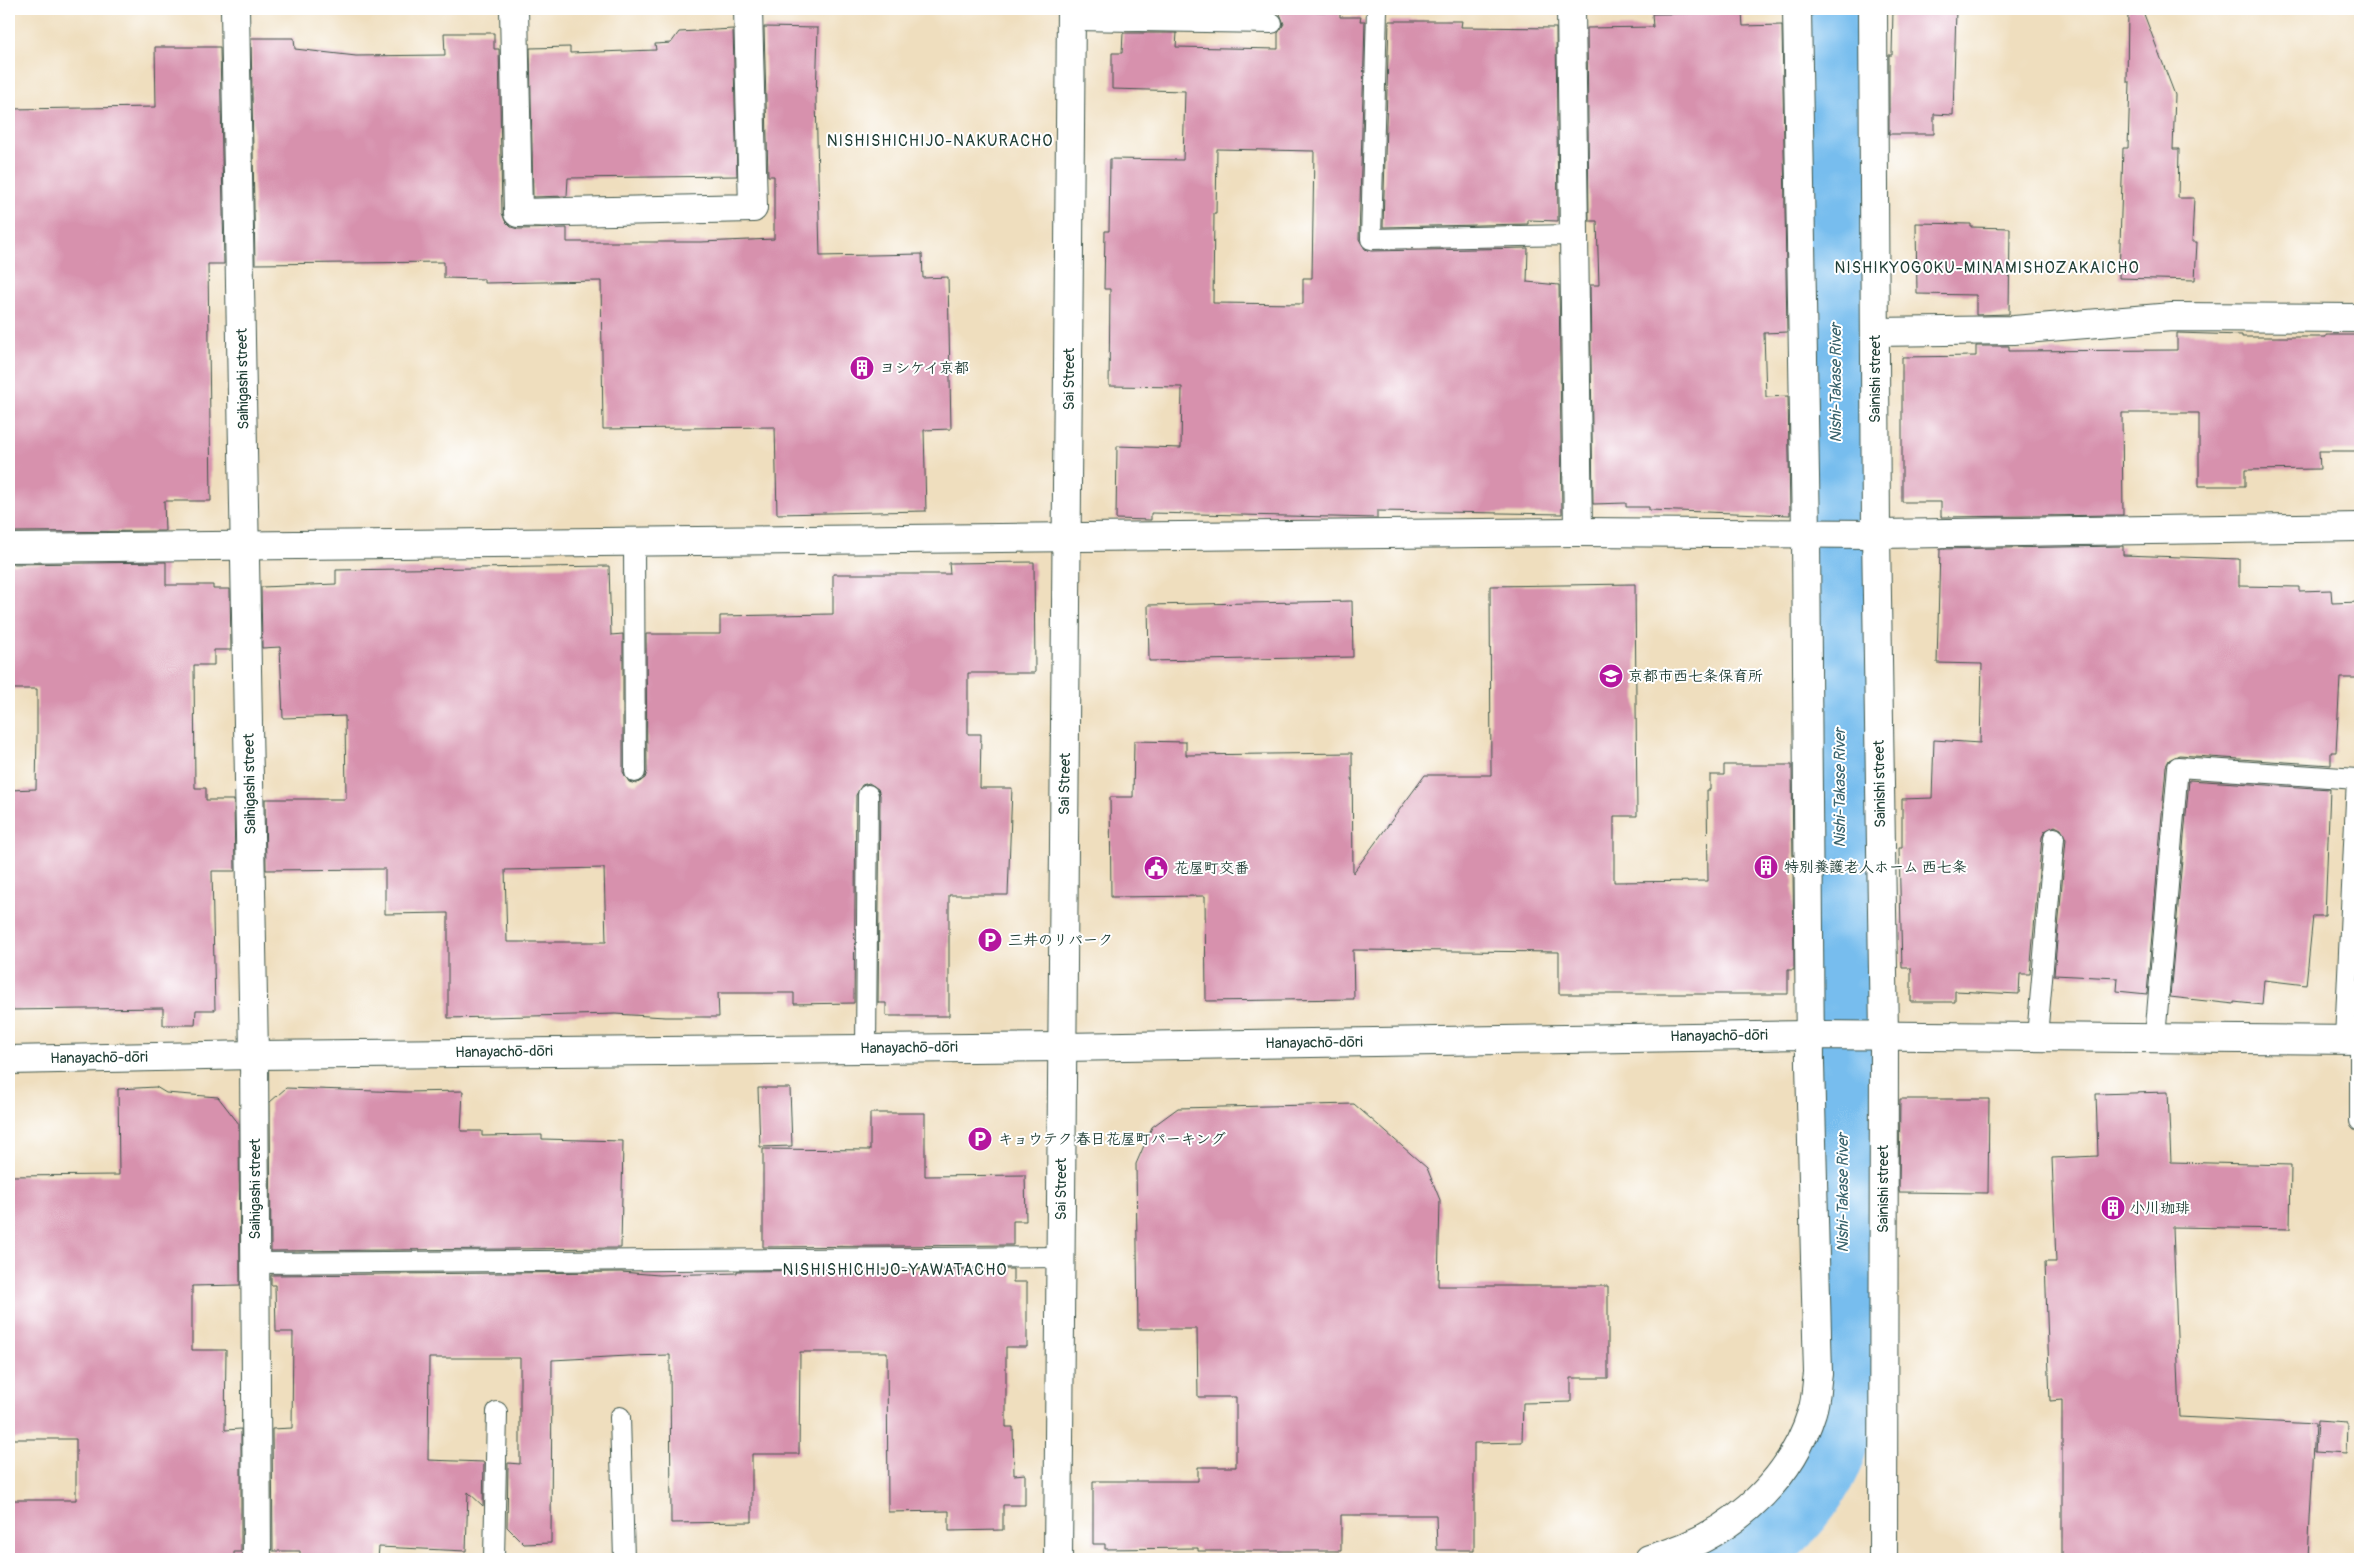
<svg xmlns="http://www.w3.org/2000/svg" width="2369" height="1568" font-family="Pangolin,'Klee One',sans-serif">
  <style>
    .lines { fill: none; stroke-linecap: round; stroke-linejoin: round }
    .river { stroke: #77bdee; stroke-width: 72 }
    .building { fill: #d791ad; fill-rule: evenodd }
    .lane-casing { stroke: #3e5549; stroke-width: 22 }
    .street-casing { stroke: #3e5549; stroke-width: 30 }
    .secondary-casing { stroke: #3e5549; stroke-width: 30 }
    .lane { stroke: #fff; stroke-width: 20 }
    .street { stroke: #fff; stroke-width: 28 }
    .secondary { stroke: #fff; stroke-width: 28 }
    .labels { text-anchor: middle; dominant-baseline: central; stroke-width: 4; stroke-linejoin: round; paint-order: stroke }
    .poi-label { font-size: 15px; font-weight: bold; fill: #1f3d34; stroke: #fff; text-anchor: start }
    .street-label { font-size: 15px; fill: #1f3d34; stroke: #fff }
    .neighbourhood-label { font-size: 16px; letter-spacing: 1px; fill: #1f3d34; stroke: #fff }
    .water-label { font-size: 16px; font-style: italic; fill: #39636c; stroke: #fff }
  </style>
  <rect width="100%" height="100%" fill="#fff"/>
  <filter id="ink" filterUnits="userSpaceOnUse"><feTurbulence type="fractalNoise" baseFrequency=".02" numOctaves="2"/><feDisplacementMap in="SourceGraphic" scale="10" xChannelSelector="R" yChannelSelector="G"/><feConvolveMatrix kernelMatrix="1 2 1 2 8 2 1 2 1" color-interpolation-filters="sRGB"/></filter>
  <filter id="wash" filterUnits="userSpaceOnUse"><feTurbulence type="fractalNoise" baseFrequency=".0096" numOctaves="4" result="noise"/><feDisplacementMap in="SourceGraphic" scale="20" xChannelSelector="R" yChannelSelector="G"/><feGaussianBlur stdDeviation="1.12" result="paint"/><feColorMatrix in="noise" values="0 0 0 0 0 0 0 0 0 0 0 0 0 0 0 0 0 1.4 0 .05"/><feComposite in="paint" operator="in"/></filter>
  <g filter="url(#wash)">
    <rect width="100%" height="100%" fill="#efdebe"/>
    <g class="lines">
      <path class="river" d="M1738,1559c75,-53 104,-108 108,-199l-13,-1351"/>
    </g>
    <g id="blocks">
      <g class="building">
        <path d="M1893,9h63l-3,106 -19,-1v20h-45v-79h3z"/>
        <path d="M2128,9h14l33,86 -2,54h6l-1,49h16l-2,44h5l-2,38 -76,-2 4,-130h5l2,-66h-3z"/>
        <path d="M1279,11l61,1v5h21l-1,4h5l-6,218 6,10 6,2 157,-3 -1,34 32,3 3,229 -185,-3v7l-226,-5v7l-35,-1 1,-73 64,2 1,-61 -73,-1 1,-97h-6l1,-58h4l1,-72 73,1 2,-69 -73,-2v-36h10l1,-20h54l-1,14 102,2v-16l6,-9zM1217,149l97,2 -2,127h-9v26l-90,-1 1,-90h2z"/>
        <path d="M1742,13l1,13 39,-1 5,307 -23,1 2,64 22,-1 2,119 -141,-5v-3h-23v-4l-33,1 -3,-219h9l-2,-64h-8l-2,-193 66,-1 -1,-13z"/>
        <path d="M1389,21h73l-1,6 95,1 2,193 -30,-1v4l-145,3z"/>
        <path d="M764,27l54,1 -2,71 4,157 102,-2 1,24 25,-1 3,152 -27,1 2,81 -149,3 -2,-87 -172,2 -2,-148 -117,2v-4l-40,-1v-16l-189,2 -4,-226h43l1,11 61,7 89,-1 -1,-22h50v16h5l3,164 3,8 6,6 7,2 49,-1v14h134l73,-3v-63h-6z"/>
        <path d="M733,29l4,147 -169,2 -1,18 -34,1 -3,-149 40,-1v6l86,-3 -1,-6 16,-1 8,-11z"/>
        <path d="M155,47h65l4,217h-16l3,237h-47l1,30 -156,1v-423l147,-2z"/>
        <path d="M1916,223l55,1v3l39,1 -1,86 -33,1v-20l-59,-1z"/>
        <path d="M2177,333l65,2v2h84v-2h34v116h-41l1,18 -75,1v16h-46v-73h-77l1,102 -182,2v-15h-39v-145l74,-1v-10h33v5l168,-1z"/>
        <path d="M2123,546v9l116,4v27l60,1v4l32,-1 1,13 28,-1v76h-20l-4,74h-5v13l-152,-10 -10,5 -3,6 -19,228 -30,-3 1,-13 -64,-3 12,-136 -5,-10 -6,-3 -10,5 -3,6 -12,137h-10l-1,20 -64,-3v11h-44v-34h-9l-3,-120h3v-49l30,-1 2,-58 46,3 2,-79 -45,-1 3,-114z"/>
        <path d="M166,562v23h47v4h17l1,61h-17v15h-20l1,123h11v12h28l1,71h-23l3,139h-19l-1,15h-32v-17l-154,2v-220l27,-1 1,-55v-45h-28v-125z"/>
        <path d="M1034,562l1,111h-67v61h13l-1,54h32l-4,107h-59v121h-63v-13h-8l2,-208 -2,-6 -9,-6 -7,2 -6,10 -2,208 -60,1v-11h-76l1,24h-54l-50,-3 -167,4v-105l-63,1v-45l-119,1 -1,-71h81l-1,-83 -62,2 -3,-71 -18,1 -1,-61 75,-3v-14l273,-4 2,69 12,-1v138l6,10 7,2 9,-6 2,-6 -1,-138h74v-18l113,-2v-40h117l-1,-11zM604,868l2,74h-99l-2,-72z"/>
        <path d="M1635,584l2,232h-23v66l94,-1 -1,-91h3v-15h14v-10h68l2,205h-6v24h-229v-42l-206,-2 1,49 -148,2 -1,-105 -94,1 -1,-100h23l1,-56 52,1v13l166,-2 1,120 72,-98h66l-1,-189z"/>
        <path d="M1352,601l1,56 -204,4 -1,-56z"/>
        <path d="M2189,780l141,9 -5,127h-12l-7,69 -42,-5 -2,25 -28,-3v2l-64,-7z"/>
        <path d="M156,1087l10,6 52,4 21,27 1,161 -48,1v64h34l-1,80 16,-1v123h-7v5l-225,2v-59h67v-61h-67v-263l110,-1 -1,-86z"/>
        <path d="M286,1088l119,4 58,-1 -2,40h21v5l60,-1v4l81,2 -2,107 -350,3 -1,-149z"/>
        <path d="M758,1088h32l2,58 -32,1z"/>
        <path d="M2168,1092l3,70 120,3 -1,64 -117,-2 7,190 135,7 -7,135h-105l-62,-3v3h-79v-159l-12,1 -5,-139h11l-4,-104 46,-2 -2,-62z"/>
        <path d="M1900,1099h89l-1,94 -89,-1z"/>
        <path d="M1354,1104l73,64 13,32 -2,86h170v92h-37v24l-48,1 -1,39 -48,1v107h-37l-1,-35h-95v36h-143v-3l-93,1v-5h-12v-63h105v-14h38v-70h-38l-1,-68h-59l-2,-165 16,-37 26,-19z"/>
        <path d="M870,1113h55v63l100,-1 1,46h-13v24l-250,2v-98l107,1z"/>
        <path d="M1013,1269v13h14v65h-21v80h7l1,48 11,-1v31h-22v25l-54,1v-20l-61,1 -1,-160h-87l-1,102h-47v68l-81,1 -1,-168 -42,1 -76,4 -1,183 -27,1 -17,-17 1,-64 12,1v-106h-91l-1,102 56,2 -1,44 -15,-14 -2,59 -87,-4 -1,12 -78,-1v-7h-27l-1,-122 20,-1 1,-96h-17l-1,-47h-4v-10l350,-3 38,3 78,-2v-2z"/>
        <path d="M2317,1421l30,2 -1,31 -31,-2z"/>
      </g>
    </g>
  </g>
  <g filter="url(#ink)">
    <use href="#blocks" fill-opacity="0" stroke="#3e5549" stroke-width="1"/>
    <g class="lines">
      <defs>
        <g id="lane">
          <path d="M1377,9l-6,230 203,-4"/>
          <path d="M1072,20l200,3"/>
          <path d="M634,541l1,231"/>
          <path d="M2037,1037l17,-199"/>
          <path d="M2155,1038l23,-271 179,12 -12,260"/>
          <path d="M2360,1040v81"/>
          <path d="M866,1049l2,-254"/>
          <path d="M255,1263l806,-6"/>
          <path d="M620,1417l4,142"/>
          <path d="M494,1559l3,-147"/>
        </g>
        <g id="street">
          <path d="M235,9l19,1046 3,504"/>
          <path d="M514,9l4,204 235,-5 -5,-199"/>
          <path d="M1571,9l7,523"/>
          <path d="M1873,9l3,525 8,502 -1,523"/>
          <path d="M1875,332l139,-2 158,-13 188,1"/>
          <path d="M9,548l1569,-16 298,2 484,-7"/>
          <path d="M1649,1559c74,-19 140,-72 163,-147 4,-12 4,-26 6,-38l-8,-310 -4,-530 -9,-525"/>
        </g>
        <g id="secondary">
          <path d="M9,1060l245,-5 808,-8 748,-12 550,5"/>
          <path d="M1058,1559l13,-1550"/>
        </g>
      </defs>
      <use href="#lane" class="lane-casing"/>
      <use href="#street" class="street-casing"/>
      <use href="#secondary" class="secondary-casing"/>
      <use href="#lane" class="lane"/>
      <use href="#street" class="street"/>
      <use href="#secondary" class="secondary"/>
    </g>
  </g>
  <defs>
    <symbol id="building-disc" viewBox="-11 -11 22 22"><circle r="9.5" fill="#b5179e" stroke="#fff"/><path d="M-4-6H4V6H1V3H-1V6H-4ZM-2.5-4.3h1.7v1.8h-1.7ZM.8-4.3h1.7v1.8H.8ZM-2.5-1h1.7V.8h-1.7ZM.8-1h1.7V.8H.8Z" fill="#fff"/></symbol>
    <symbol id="school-disc" viewBox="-11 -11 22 22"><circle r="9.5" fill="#b5179e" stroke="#fff"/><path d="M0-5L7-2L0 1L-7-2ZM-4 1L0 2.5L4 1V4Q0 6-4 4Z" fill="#fff"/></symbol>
    <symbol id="civic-disc" viewBox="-11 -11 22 22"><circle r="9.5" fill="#b5179e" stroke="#fff"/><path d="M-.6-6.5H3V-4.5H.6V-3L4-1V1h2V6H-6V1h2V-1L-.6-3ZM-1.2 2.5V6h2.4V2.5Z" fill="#fff"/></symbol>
    <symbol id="parking-disc" viewBox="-11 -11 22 22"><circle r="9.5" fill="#b5179e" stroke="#fff"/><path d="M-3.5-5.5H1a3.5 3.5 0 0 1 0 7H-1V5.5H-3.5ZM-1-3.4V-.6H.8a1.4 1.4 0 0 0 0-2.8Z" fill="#fff"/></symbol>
  </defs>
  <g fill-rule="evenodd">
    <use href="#building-disc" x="848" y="354" width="28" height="28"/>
    <use href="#school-disc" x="1597" y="662" width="28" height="28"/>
    <use href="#building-disc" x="1752" y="853" width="28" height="28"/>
    <use href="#civic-disc" x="1142" y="854" width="28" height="28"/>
    <use href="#parking-disc" x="976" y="926" width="28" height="28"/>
    <use href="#parking-disc" x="966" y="1125" width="28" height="28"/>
    <use href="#building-disc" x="2099" y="1194" width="28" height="28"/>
  </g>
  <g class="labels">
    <g class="poi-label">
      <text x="880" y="368">ヨシケイ京都</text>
      <text x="1628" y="676">京都市西七条保育所</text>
      <text x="1784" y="867">特別養護老人ホーム 西七条</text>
      <text x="1174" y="868">花屋町交番</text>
      <text x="1008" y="940">三井のリパーク</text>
      <text x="998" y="1139">キョウテク 春日花屋町パーキング</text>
      <text x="2130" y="1208">小川珈琲</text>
    </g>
    <g class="street-label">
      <text transform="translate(243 379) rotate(-91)">Saihigashi street</text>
      <text transform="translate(1069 379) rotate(-90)">Sai Street</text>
      <text transform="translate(1875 379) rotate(-90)">Sainishi street</text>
      <text transform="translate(250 784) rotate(-91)">Saihigashi street</text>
      <text transform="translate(1065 784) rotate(-89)">Sai Street</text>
      <text transform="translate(1880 784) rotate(-91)">Sainishi street</text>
      <text transform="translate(1719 1036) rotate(-1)">Hanayachō-dōri</text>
      <text transform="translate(1314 1043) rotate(-1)">Hanayachō-dōri</text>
      <text transform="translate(909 1048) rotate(-1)">Hanayachō-dōri</text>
      <text transform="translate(504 1052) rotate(-1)">Hanayachō-dōri</text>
      <text transform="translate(99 1058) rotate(-1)">Hanayachō-dōri</text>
      <text transform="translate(255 1189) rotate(-90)">Saihigashi street</text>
      <text transform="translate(1061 1189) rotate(-90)">Sai Street</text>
      <text transform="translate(1883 1189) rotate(-90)">Sainishi street</text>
    </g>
    <g class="neighbourhood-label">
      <text x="940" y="141">NISHISHICHIJO-NAKURACHO</text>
      <text x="1987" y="268">NISHIKYOGOKU-MINAMISHOZAKAICHO</text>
      <text x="895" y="1270">NISHISHICHIJO-YAWATACHO</text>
    </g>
    <g class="water-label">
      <text transform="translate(1836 383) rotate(-90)">Nishi-Takase River</text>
      <text transform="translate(1840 788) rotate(-90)">Nishi-Takase River</text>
      <text transform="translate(1843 1193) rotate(-90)">Nishi-Takase River</text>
    </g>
  </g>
  <rect width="2369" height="1568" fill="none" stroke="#fff" stroke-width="30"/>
</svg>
